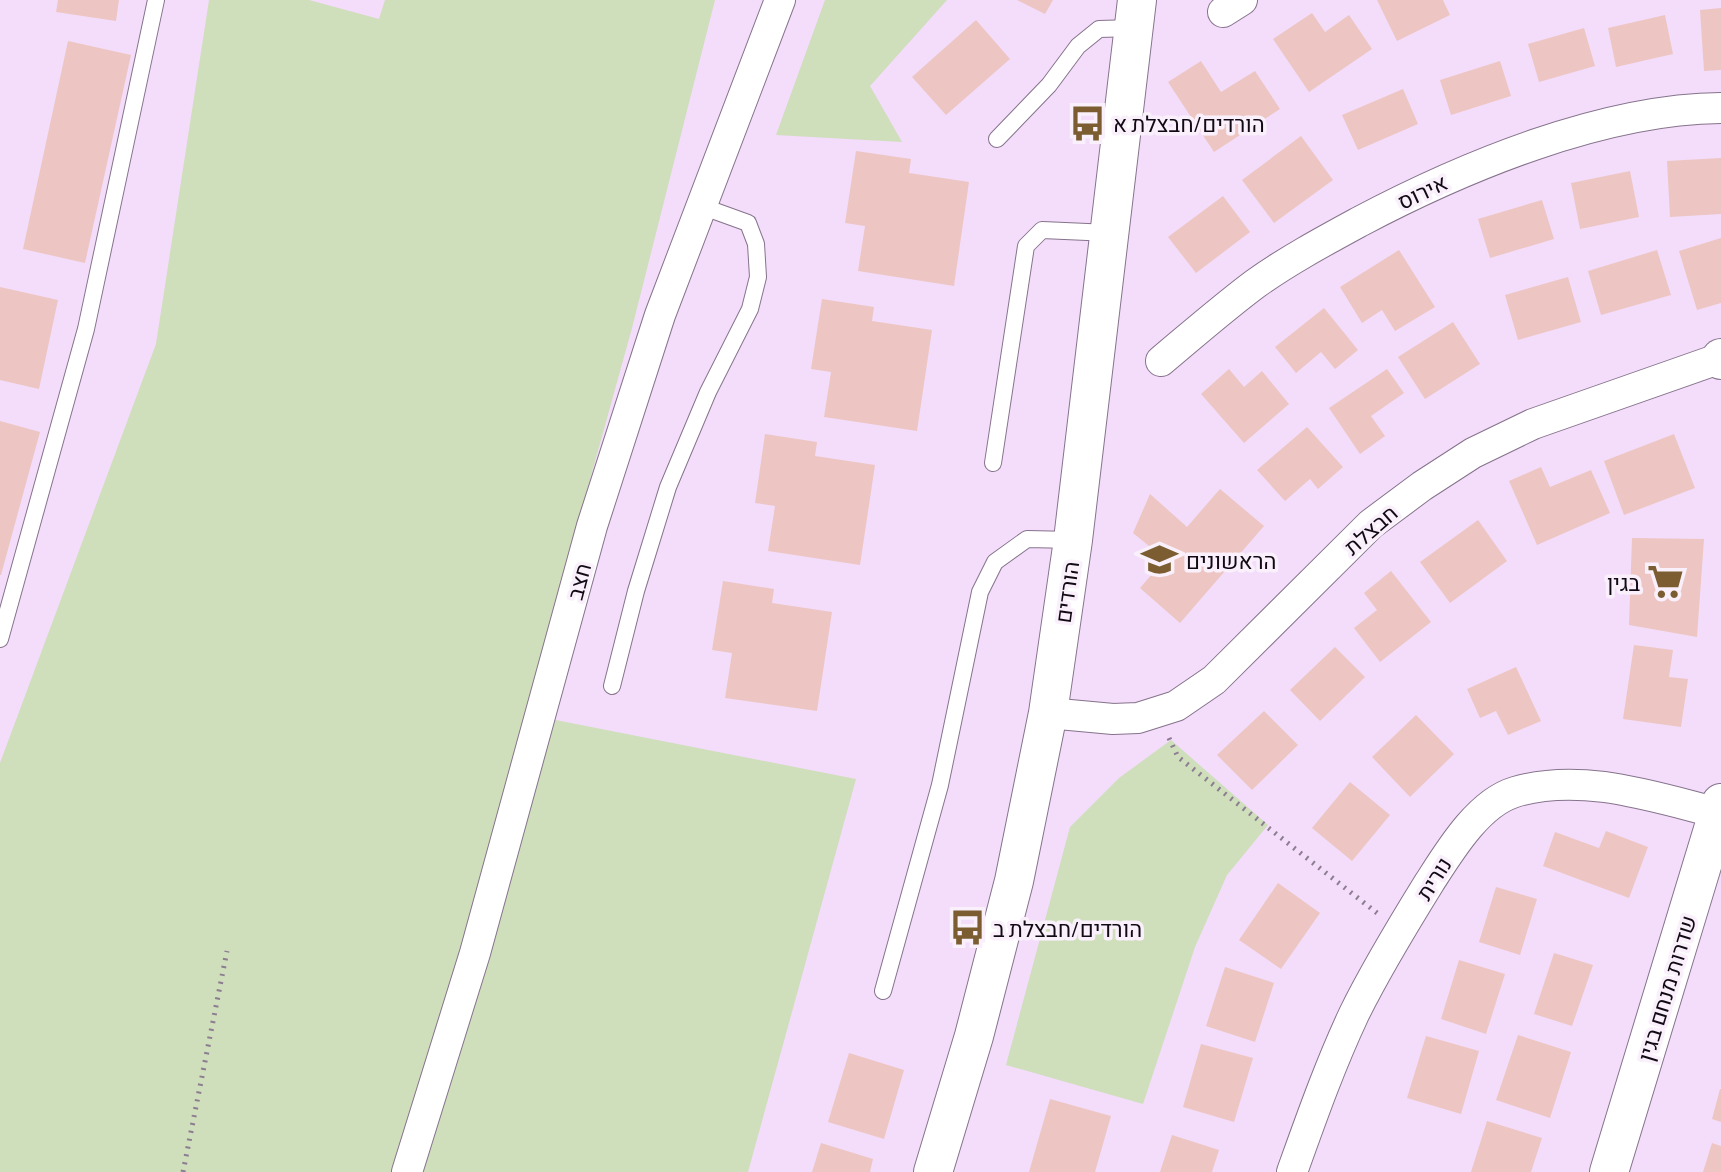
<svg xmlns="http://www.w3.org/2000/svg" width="1721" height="1172" font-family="Barlow,Heebo,sans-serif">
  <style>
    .green { fill: #cfdebb }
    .building { fill: #edc6c3 }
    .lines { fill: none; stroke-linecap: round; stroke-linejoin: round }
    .service-casing { stroke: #86738c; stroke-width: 18 }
    .minor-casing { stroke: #86738c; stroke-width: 32 }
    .tertiary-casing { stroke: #86738c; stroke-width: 40 }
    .path { stroke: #8c7d91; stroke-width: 5; stroke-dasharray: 2 6; stroke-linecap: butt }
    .service { stroke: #fff; stroke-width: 16 }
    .minor { stroke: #fff; stroke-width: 30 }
    .tertiary { stroke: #fff; stroke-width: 38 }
    .labels { text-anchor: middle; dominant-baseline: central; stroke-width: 7; stroke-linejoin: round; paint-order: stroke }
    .poi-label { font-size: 22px; fill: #110a14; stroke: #f9f0fb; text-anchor: start }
    .street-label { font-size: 22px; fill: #110a14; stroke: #f9f0fb }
  </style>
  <rect width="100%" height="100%" fill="#f3ddfa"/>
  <g class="green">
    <path d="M209,0h100l70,19 6,-19h330l-83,328 -107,386 331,65 -108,393h-748v-409l156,-419z"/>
    <path d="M825,0h122l-77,86 32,56 -126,-7z"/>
    <path d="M1171,740l97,85 -41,50 -32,72 -52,157 -137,-39 64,-238 49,-49z"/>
  </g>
  <g class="building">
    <path d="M58,0h61l-3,21 -60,-9z"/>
    <path d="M1017,0h36l-8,14z"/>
    <path d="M1377,0h66l7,15 -53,26z"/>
    <path d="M1721,8v62l-17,1 -4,-61z"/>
    <path d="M1312,13l13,19 24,-17 23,34 -63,43 -36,-53z"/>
    <path d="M1665,15l8,39 -57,13 -8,-39z"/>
    <path d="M976,20l34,39 -64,56 -34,-38z"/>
    <path d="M1584,28l11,38 -56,16 -11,-38z"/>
    <path d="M68,41l63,14 -46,208 -62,-14z"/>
    <path d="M1201,61l20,31 34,-21 25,38 -66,43 -46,-70z"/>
    <path d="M1500,61l11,35 -60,19 -11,-35z"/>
    <path d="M1403,89l15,35 -60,26 -16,-35z"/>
    <path d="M1301,136l32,44 -59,43 -32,-43z"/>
    <path d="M856,151l55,8 -2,14 60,9 -15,104 -96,-15 7,-45 -20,-3z"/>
    <path d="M1721,158v56l-51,3 -3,-56z"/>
    <path d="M1630,171l9,46 -59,12 -9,-46z"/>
    <path d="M1223,196l27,36 -54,41 -28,-36z"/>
    <path d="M1542,200l12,39 -64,19 -12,-39z"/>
    <path d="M1721,238v65l-24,7 -18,-59z"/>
    <path d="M1399,250l36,57 -40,24 -13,-21 -20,13 -22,-36z"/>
    <path d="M1657,250l14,45 -70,20 -13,-44z"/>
    <path d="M1568,277l13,45 -63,18 -13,-45z"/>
    <path d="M0,287l58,13 -19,89 -39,-9z"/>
    <path d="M822,299l52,8 -2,14 60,9 -15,101 -93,-14 7,-45 -20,-3z"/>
    <path d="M1324,308l34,42 -23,19 -14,-17 -25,21 -21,-26z"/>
    <path d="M1453,322l27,42 -55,35 -27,-42z"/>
    <path d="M1229,369l15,18 18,-16 27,33 -45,39 -43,-49z"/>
    <path d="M1387,369l17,24 -33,23 14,20 -25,18 -31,-46z"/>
    <path d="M0,421l40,11 -39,143h-1z"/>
    <path d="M1307,427l36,40 -25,22 -8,-10 -25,22 -28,-31z"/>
    <path d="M765,434l52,8 -2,14 60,9 -15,100 -92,-14 7,-45 -20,-3z"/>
    <path d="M1674,434l21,54 -71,27 -20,-54z"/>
    <path d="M1541,467l9,20 41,-17 19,43 -73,32 -28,-64z"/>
    <path d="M1220,489l44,37 -84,97 -40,-35 25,-29 -32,-26 17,-39 37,33z"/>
    <path d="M1478,520l29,41 -57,42 -30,-41z"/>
    <path d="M1632,538l72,1 -7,98 -68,-12z"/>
    <path d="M1391,571l40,51 -51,40 -26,-34 23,-18 -13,-17z"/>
    <path d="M723,581l51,8 -2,14 60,9 -15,99 -92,-13 7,-45 -20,-3z"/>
    <path d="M1634,645l39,5 -4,27 19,2 -7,48 -58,-8z"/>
    <path d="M1335,647l30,30 -45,44 -30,-31z"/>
    <path d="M1516,667l25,54 -33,14 -12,-24 -16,7 -13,-29z"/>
    <path d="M1264,711l34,34 -46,45 -35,-35z"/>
    <path d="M1416,715l38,39 -44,43 -38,-40z"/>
    <path d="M1350,782l40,33 -38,46 -40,-33z"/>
    <path d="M1606,831l42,16 -19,51 -86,-32 12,-34 44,16z"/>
    <path d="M1278,883l42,30 -39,56 -42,-29z"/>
    <path d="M1496,887l41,12 -17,56 -41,-13z"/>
    <path d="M1554,953l39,12 -21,61 -38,-12z"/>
    <path d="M1459,960l46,14 -19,60 -45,-15z"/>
    <path d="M1225,967l49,16 -19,59 -49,-16z"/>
    <path d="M1518,1035l53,17 -21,66 -54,-18z"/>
    <path d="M1426,1036l53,15 -18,63 -54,-16z"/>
    <path d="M1201,1044l52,14 -19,64 -51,-15z"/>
    <path d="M849,1053l55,17 -20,69 -56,-17z"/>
    <path d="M1720,1089h1v33l-9,-3z"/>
    <path d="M1050,1099l61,17 -16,56h-66z"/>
    <path d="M1487,1121l55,17 -11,34h-60z"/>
    <path d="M1172,1135l47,15 -7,22h-52z"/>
    <path d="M821,1143l52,16 -3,13h-58z"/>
    <path d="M1712,1143l9,3v26h-18z"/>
  </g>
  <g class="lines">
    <defs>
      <g id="service">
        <path d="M997,139l52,-54 29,-39 21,-17 35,-1"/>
        <path d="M993,463l33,-217 16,-16 68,3"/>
        <path d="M0,639l86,-310 70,-329"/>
        <path d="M612,686l24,-95 32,-104 40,-95 42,-83 8,-32 -2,-33 -8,-21 -47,-17"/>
        <path d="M883,991l57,-206 40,-193 15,-30 32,-23 46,1"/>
      </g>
      <g id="minor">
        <path d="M1223,12l19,-12"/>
        <path d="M1161,361c31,-26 62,-53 94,-77 32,-23 69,-43 104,-62 104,-55 243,-113 362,-114"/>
        <path d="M1048,713l65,6 25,-1 38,-12 38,-26 157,-156 51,-38 51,-33 60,-29 188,-66"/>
        <path d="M407,1172l68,-219 117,-427 68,-211 120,-315"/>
        <path d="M1292,1172c19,-53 38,-107 62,-158 22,-45 49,-89 75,-131 20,-31 49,-80 86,-91 66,-20 139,5 203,21"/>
      </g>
      <g id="tertiary">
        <path d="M1721,358v2"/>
        <path d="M933,1172l41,-136 40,-155 34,-168 25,-173 64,-540"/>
        <path d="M1609,1172l112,-369"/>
      </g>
    </defs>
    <use href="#service" class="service-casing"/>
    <use href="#minor" class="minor-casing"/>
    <use href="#tertiary" class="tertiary-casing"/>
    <g class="path">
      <path d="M1169,738l9,19 199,156"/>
      <path d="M183,1172l44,-221"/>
    </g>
    <use href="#service" class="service"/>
    <use href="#minor" class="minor"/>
    <use href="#tertiary" class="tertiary"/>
  </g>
  <defs>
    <symbol id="bus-bare" viewBox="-9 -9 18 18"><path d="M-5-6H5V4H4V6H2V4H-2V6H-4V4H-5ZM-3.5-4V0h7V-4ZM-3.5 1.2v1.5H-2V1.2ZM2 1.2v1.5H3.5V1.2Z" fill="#7b5d31" stroke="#f9f0fb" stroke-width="2.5" paint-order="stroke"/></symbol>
    <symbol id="school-bare" viewBox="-9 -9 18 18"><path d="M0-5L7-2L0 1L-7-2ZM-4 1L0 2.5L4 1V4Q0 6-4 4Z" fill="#7b5d31" stroke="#f9f0fb" stroke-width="2.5" paint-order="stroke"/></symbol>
    <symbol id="supermarket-bare" viewBox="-9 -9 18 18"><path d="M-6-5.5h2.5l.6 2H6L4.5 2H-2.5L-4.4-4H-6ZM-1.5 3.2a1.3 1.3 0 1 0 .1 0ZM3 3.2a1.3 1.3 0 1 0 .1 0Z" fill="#7b5d31" stroke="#f9f0fb" stroke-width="2.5" paint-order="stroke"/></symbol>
  </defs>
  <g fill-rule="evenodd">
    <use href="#bus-bare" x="1062" y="98" width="51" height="51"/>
    <use href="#school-bare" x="1134" y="534" width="51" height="51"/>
    <use href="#supermarket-bare" x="1640" y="556" width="51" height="51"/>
    <use href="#bus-bare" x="942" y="902" width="51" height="51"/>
  </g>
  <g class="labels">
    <g class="poi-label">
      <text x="1113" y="123">הורדים/חבצלת א</text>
      <text x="1186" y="560">הראשונים</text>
      <text x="1640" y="582" text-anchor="end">בגין</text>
      <text x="993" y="928">הורדים/חבצלת ב</text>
    </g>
    <g class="street-label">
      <text transform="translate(1422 191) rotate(-25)">אירוס</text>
      <text transform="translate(1370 529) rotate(-41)">חבצלת</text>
      <text transform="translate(578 581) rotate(-75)">חצב</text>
      <text transform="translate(1066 592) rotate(-82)">הורדים</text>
      <text transform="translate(1433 878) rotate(-58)">נורית</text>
      <text transform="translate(1666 988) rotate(-73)">שדרות מנחם בגין</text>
    </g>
  </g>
</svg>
